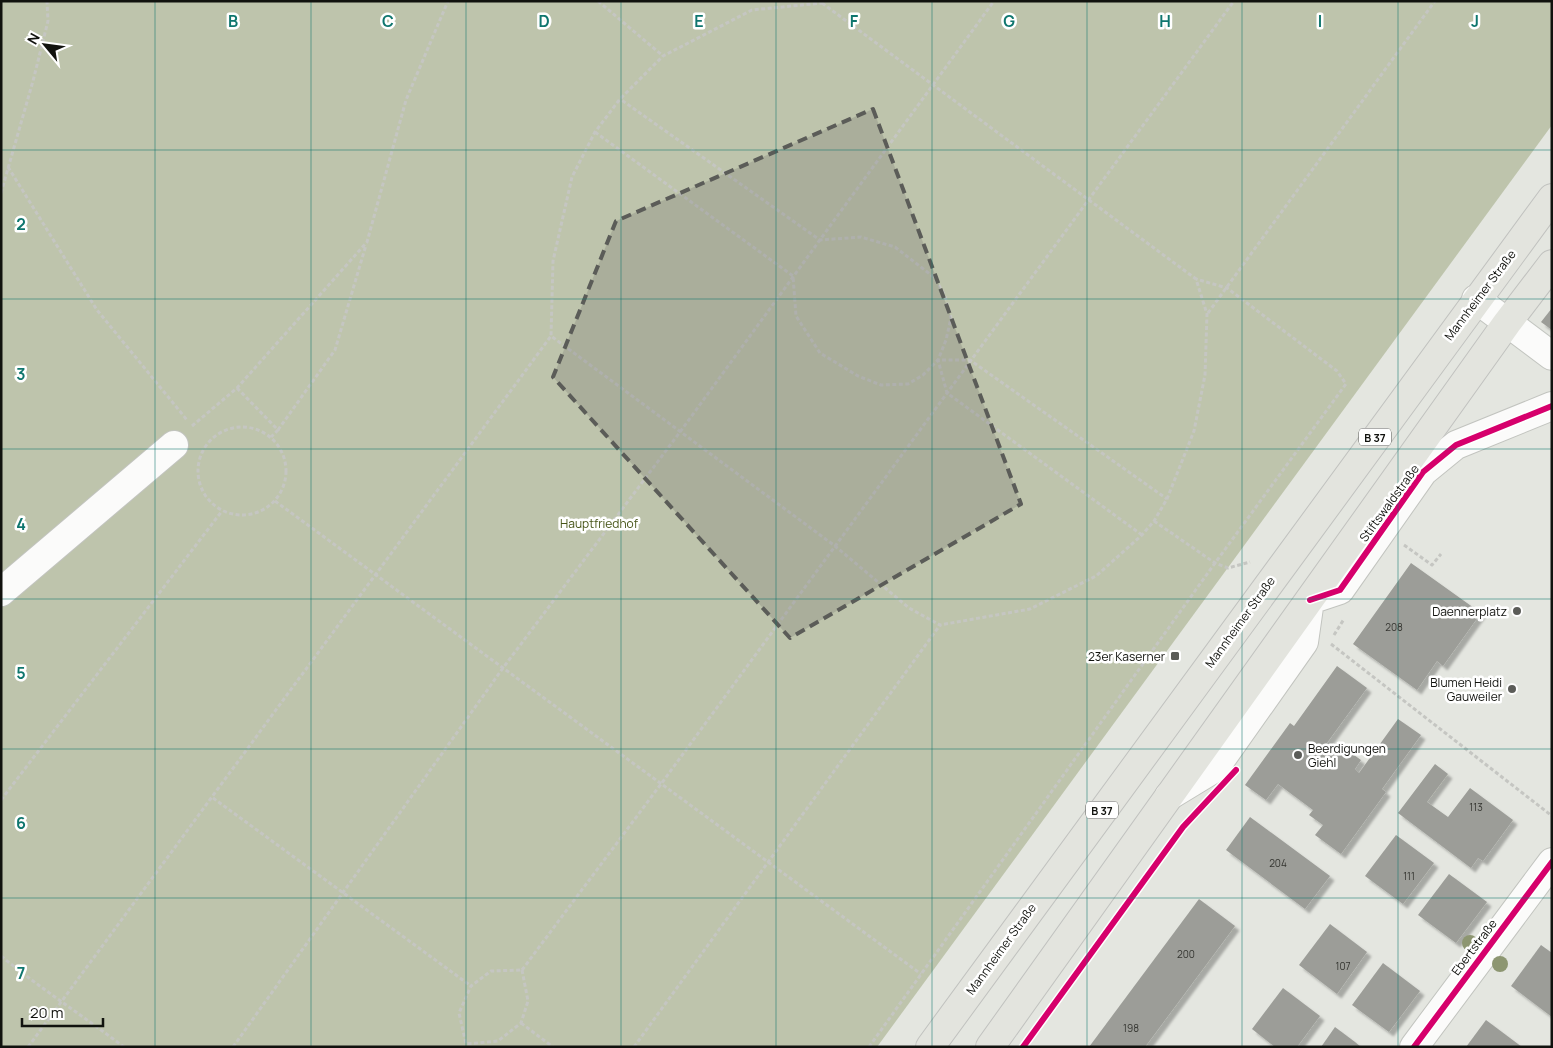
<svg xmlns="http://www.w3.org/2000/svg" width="1553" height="1048" font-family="Manrope,sans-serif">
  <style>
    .forest { fill: #bec4ac }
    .building { fill: #9c9d98; filter: url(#shadow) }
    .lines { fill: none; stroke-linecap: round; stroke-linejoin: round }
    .minor-casing { stroke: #c2c4bf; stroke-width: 30 }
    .major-casing { stroke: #c1c2bf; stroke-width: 30 }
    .path { stroke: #c5c6c2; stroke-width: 3; stroke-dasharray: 4 2.5; stroke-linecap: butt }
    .minor { stroke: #fbfbfa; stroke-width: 28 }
    .major { stroke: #e3e4de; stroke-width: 28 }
    .cycleway-casing { stroke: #fff; stroke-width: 9 }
    .cycleway { stroke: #d6006c; stroke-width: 6 }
    .tree { fill: #8d9671 }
    .marked { fill: #5b5c58; fill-opacity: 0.2; stroke: #5b5c58; stroke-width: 4; stroke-dasharray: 10 6; stroke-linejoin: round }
    .grid { fill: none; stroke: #0f766e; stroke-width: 1; stroke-opacity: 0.55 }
    .poi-dot { fill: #5b5c58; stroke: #fff; stroke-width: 2 }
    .labels { text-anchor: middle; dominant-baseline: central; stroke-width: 5; stroke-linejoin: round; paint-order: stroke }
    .number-label { font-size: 10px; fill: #343530 }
    .shield { fill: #fff; stroke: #585956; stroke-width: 1 }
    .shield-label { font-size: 11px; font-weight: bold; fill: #11120e }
    .street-label { font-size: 12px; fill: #11120e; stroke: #fff }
    .park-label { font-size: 12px; fill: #465417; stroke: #fff }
    .poi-label { font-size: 12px; fill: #11120e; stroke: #fff; text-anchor: end }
    .grid-label { font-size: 16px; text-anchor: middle; font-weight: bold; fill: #0f766e; stroke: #fff; stroke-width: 5; stroke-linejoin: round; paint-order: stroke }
  </style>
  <defs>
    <filter id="shadow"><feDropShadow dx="4.5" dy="4.5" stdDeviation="1" flood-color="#0004"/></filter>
  </defs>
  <rect width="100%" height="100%" fill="#e4e6e0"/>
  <path class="forest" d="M1,1h1551v124l-675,922h-876z"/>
  <g class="building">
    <path d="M1552,308v22l-11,-8z"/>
    <path d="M1411,563l70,50 -38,53 -6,-5 -20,29 -64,-46z"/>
    <path d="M1337,666l30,22 -43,59 6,5 7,-9 24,17 -6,9 4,4 39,-54 23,16 -39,54 4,3 -45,62 -26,-19 8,-10 -14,-10 4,-5 -35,-26 -12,16 -21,-15 45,-62 4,3z"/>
    <path d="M1435,764l13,10 -21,28 21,15 22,-29 43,32 -30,41 -5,-3 -7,10 -73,-55z"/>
    <path d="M1250,817l80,59 -25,33 -79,-59z"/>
    <path d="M1396,835l38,28 -31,41 -38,-28z"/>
    <path d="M1449,874l38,28 -31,41 -38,-28z"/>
    <path d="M1199,899l36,27 -90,121h-56z"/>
    <path d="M1330,924l37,28 -30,42 -38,-29z"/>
    <path d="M1541,945l11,8v64l-41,-31z"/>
    <path d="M1383,963l37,28 -31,41 -37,-27z"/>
    <path d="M1283,988l37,28 -23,31h-22l-23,-18z"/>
    <path d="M1486,1020l36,27h-56z"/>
    <path d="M1335,1027l20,15 6,5h-40z"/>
  </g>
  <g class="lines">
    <defs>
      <g id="minor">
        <path d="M1476,299l76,57"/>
        <path d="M1,592l173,-147"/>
        <path d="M1169,796l46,-28 89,-126 6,-42 30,-10 83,-118 33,-27 96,-39"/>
        <path d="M1414,1047l138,-185"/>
      </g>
      <g id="major">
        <path d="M930,1047l622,-849"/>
        <path d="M990,1047l517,-724 45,-59"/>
      </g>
    </defs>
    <use href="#minor" class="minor-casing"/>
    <use href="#major" class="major-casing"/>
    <g class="path">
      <path d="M598,1l65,55"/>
      <path d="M822,3l374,276 11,35 -2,61 -11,56 -27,68 -13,22 -12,14 -46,41 -66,33 -90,16 -31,-17 -74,-62 -284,-210 2,-75 19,-84 23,-45 25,-33 43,-43 89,-46z"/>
      <path d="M595,132l198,144 3,40 24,37 38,23 23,9 27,-1 15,-9 15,-15 8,-20 5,-22 -6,-22 -10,-18 -40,-31 -34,-10 -41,3 -200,-141"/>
      <path d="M8,167l89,143 90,110"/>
      <path d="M1,193l32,-112 15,-60 -1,-20"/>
      <path d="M1208,313l227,-312"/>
      <path d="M237,388l41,42 -7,7"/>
      <path d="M192,426l45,-38 130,-146 39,-142 42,-99"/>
      <circle cx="242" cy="471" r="44"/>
      <path d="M278,430l57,-80 31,-105"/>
      <path d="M275,501l646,473"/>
      <path d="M1154,521l61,42 13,5 22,-6"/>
      <path d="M1142,535l-195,-142 -9,-33h32l197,139"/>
      <path d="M1404,545l28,20 9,-11"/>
      <path d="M1334,635l10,-16"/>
      <path d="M1331,644l221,172"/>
      <path d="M1175,656l4,3"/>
      <path d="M213,798l258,188"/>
      <path d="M1,800l221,-289"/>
      <path d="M1,956c39,32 82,60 123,91"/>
      <path d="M522,970l139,-186 573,-783"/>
      <path d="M522,970l6,31 -7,22 -23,18 -32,3 -7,-31 12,-27 20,-15z"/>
      <path d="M521,1023l32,24"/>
      <path d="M28,1047l523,-711"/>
      <path d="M233,1047l270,-379 177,-236 314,-431"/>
      <path d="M634,1047l306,-422"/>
      <path d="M869,1047l346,-484 131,-179 -9,-13 -110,-83 -31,-9"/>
    </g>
    <use href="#minor" class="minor"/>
    <use href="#major" class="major"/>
    <defs>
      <g id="cycleway">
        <path d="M1310,600l30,-10 83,-118 33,-27 96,-39"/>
        <path d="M1023,1047l160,-220 53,-57"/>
        <path d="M1414,1047l138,-185"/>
      </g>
    </defs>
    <use href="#cycleway" class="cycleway-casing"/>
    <use href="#cycleway" class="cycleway"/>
  </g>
  <g class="tree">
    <circle cx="1470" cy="943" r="8"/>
    <circle cx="1500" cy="964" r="8"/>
  </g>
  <path class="marked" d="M873,109l148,395 -231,134 -237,-261 63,-156z"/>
  <path class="grid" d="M155,1v1046M311,1v1046M466,1v1046M621,1v1046M776,1v1046M932,1v1046M1087,1v1046M1242,1v1046M1398,1v1046M1,150h1551M1,299h1551M1,449h1551M1,599h1551M1,749h1551M1,898h1551"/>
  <g class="poi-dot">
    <circle cx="1517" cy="611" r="5"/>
    <rect x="1170" y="651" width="10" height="10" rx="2.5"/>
    <circle cx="1512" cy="689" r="5"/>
    <circle cx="1298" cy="755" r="5"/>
  </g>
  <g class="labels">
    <g class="number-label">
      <text x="1394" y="627">208</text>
      <text x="1476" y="807">113</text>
      <text x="1278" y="863">204</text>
      <text x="1409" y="876">111</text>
      <text x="1186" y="954">200</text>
      <text x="1343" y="966">107</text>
      <text x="1131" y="1028">198</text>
    </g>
    <g class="shield">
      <rect x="1359" y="428.5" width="32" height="17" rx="4"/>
      <rect x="1086" y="801.5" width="32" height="17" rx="4"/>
    </g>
    <g class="shield-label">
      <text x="1375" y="437">B 37</text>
      <text x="1102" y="810">B 37</text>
    </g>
    <g class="street-label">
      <text transform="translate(1480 295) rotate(-53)">Mannheimer Straße</text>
      <text transform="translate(1389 503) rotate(-54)">Stiftswaldstraße</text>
      <text transform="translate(1240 622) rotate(-54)">Mannheimer Straße</text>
      <text transform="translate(1474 947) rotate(-53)">Ebertstraße</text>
      <text transform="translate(1001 949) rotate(-54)">Mannheimer Straße</text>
    </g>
    <g class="park-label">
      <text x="599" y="523">Hauptfriedhof</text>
    </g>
    <g class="poi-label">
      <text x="1507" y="611">Daennerplatz</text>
      <text x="1165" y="656">23er Kaserner</text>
      <text x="1502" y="682">Blumen Heidi<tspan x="1502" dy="14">Gauweiler</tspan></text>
      <text x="1308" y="748" text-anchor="start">Beerdigungen<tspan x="1308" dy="14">Giehl</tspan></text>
    </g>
  </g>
  <g class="grid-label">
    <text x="233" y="27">B</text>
    <text x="388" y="27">C</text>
    <text x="544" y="27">D</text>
    <text x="699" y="27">E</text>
    <text x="854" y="27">F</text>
    <text x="1009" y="27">G</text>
    <text x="1165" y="27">H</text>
    <text x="1320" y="27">I</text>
    <text x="1475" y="27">J</text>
    <text x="21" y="230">2</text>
    <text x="21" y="380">3</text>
    <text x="21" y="530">4</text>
    <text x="21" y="679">5</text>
    <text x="21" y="829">6</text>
    <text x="21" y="979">7</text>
  </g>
  <rect width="1553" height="1048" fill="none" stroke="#11120e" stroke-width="5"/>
  <g transform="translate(45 45) rotate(299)" stroke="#ffffff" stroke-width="4" paint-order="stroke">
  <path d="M0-4L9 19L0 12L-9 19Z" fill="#11120e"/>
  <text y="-8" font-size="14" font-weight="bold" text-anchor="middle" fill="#11120e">N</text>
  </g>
  <path d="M22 1018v8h81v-8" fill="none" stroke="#11120e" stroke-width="2.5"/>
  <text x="30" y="1018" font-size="15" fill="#11120e" stroke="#ffffff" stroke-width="4" paint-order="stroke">20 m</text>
</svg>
